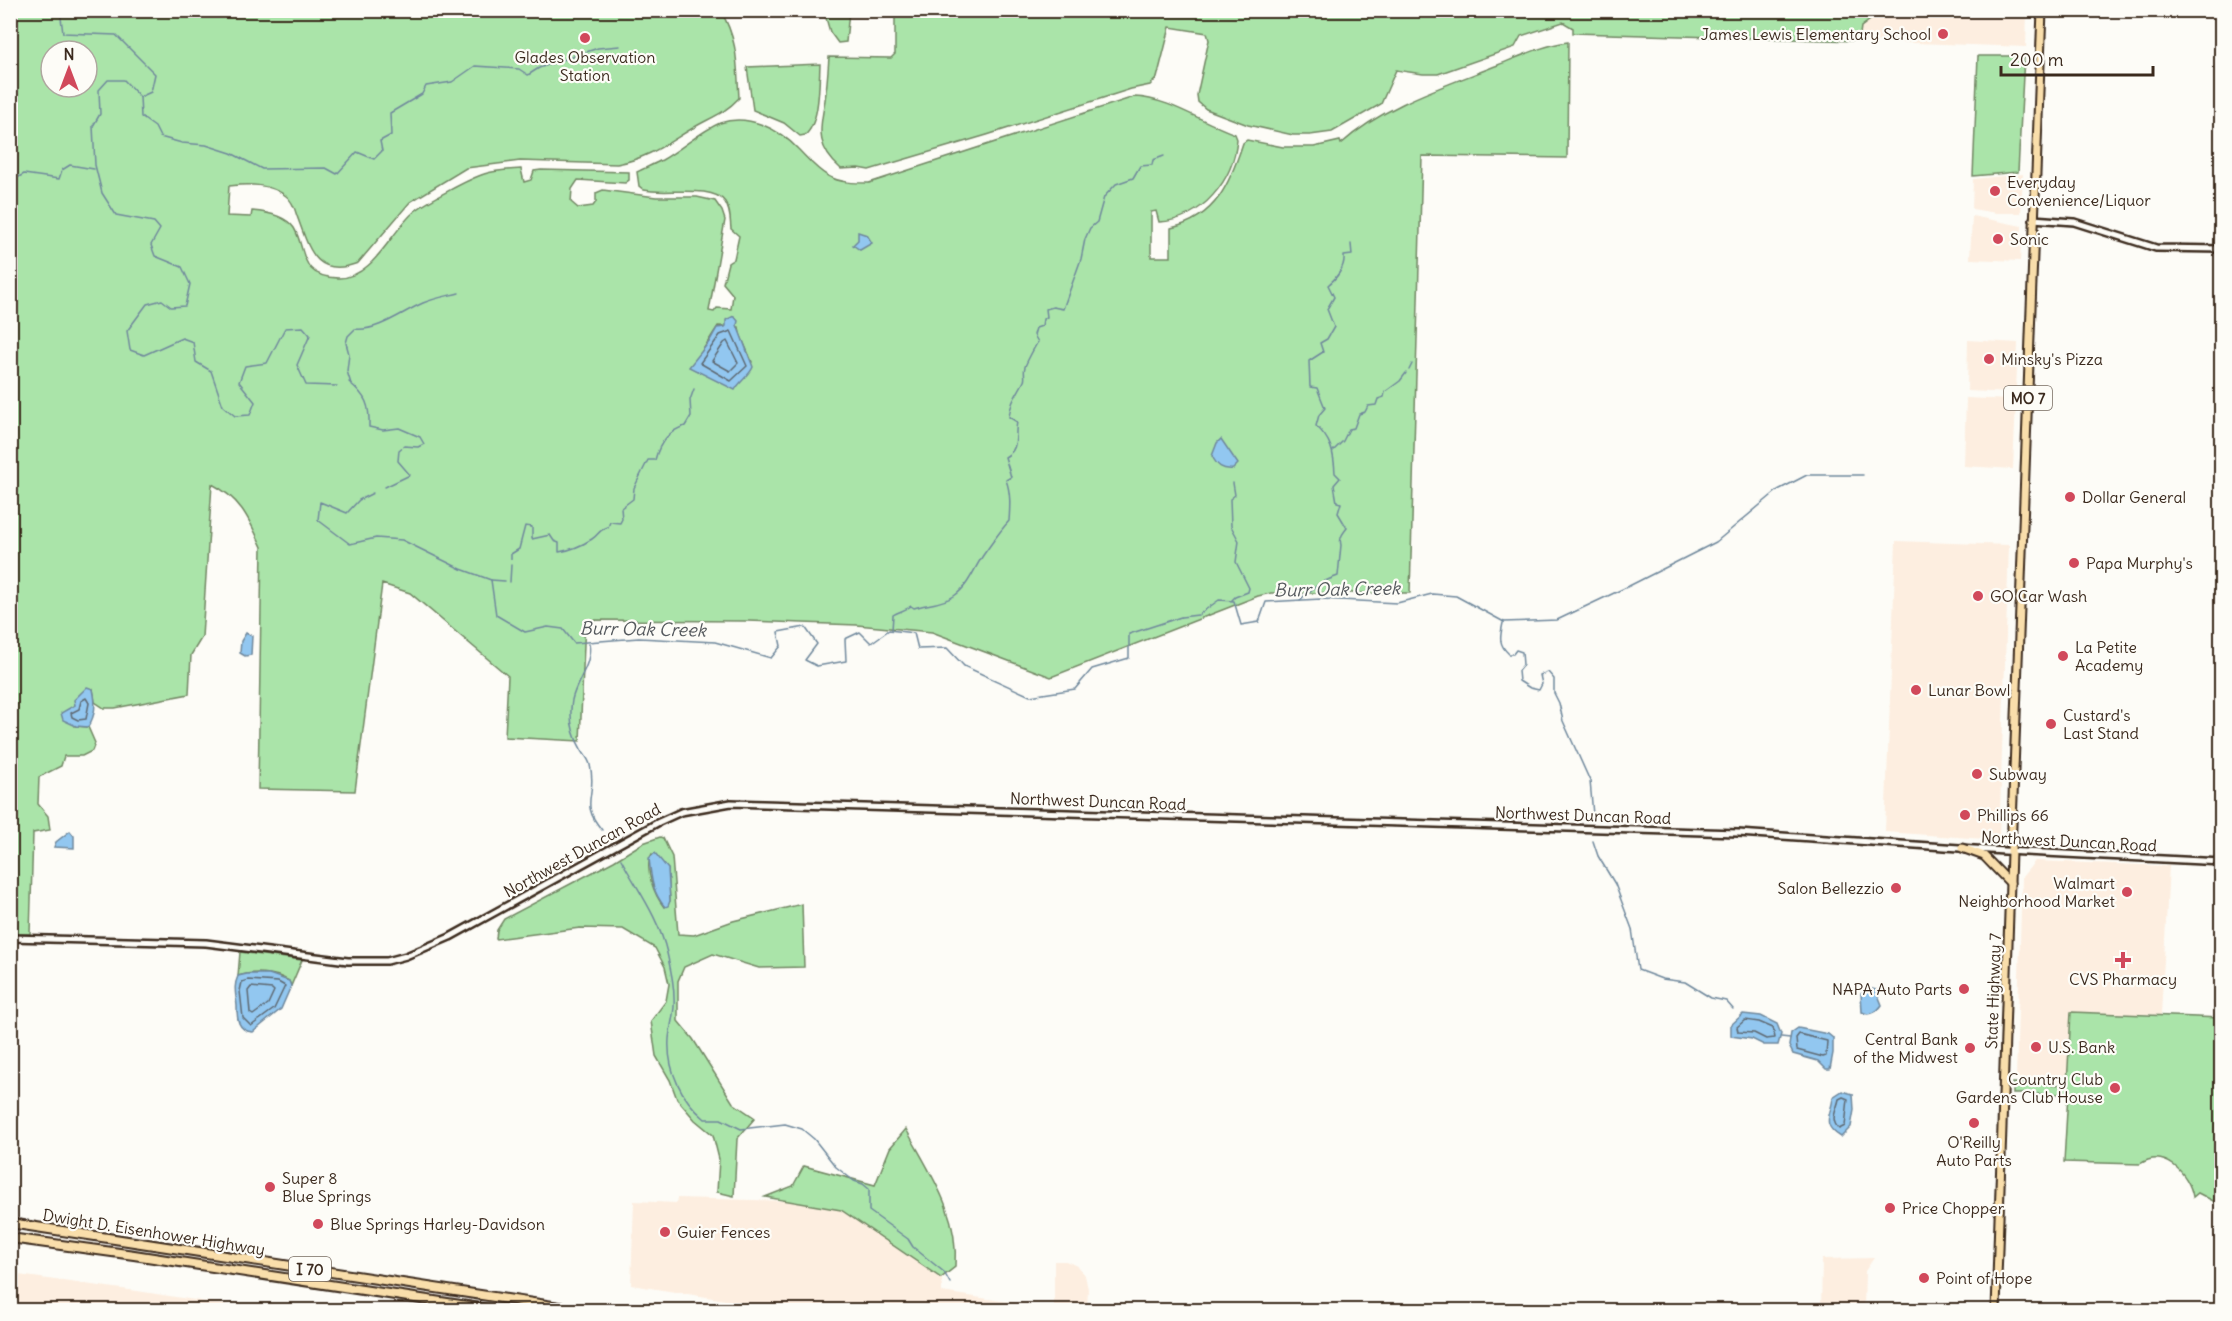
<svg xmlns="http://www.w3.org/2000/svg" width="2232" height="1321" font-family="Delius,sans-serif">
  <style>
    .built { fill: #fdeee0 }
    .green { fill: #aae4a9; stroke: #728764; stroke-width: 1.5; fill-rule: evenodd }
    .water { fill: #92c7f0; stroke: #6f889c; stroke-width: 1.5 }
    .lines { fill: none; stroke-linecap: round; stroke-linejoin: round }
    .shore { stroke: #5e6972; stroke-width: 1.5 }
    .stream { stroke: #6f889c; stroke-width: 1.5 }
    .tertiary-casing { stroke: #3b2a1e; stroke-width: 10 }
    .primary-casing { stroke: #3b2a1e; stroke-width: 11 }
    .motorway-casing { stroke: #3b2a1e; stroke-width: 12 }
    .tertiary { stroke: #fdfcf7; stroke-width: 5 }
    .primary { stroke: #f9deab; stroke-width: 7 }
    .motorway { stroke: #f9deab; stroke-width: 8 }
    .poi-dot { fill: #d1495b; stroke: #fdfcf7; stroke-width: 2 }
    .labels { text-anchor: middle; dominant-baseline: central; stroke-width: 4.5; stroke-linejoin: round; paint-order: stroke }
    .shield { fill: #fdfcf7; stroke: #75695f; stroke-width: 1.5 }
    .shield-label { font-size: 15px; font-weight: bold; fill: #3b2a1e }
    .poi-label { font-size: 16px; fill: #3b2a1e; stroke: #fdfcf7; text-anchor: start }
    .street-label { font-size: 16px; fill: #3b2a1e; stroke: #fdfcf7 }
    .water-label { font-size: 18px; font-style: italic; fill: #55595d; stroke: #fdfcf7 }
  </style>
  <rect width="100%" height="100%" fill="#fdfcf7"/>
  <filter id="ink" filterUnits="userSpaceOnUse"><feTurbulence type="fractalNoise" baseFrequency=".0167" numOctaves="2"/><feDisplacementMap in="SourceGraphic" scale="12" xChannelSelector="R" yChannelSelector="G"/><feConvolveMatrix kernelMatrix="1 2 1 2 8 2 1 2 1" color-interpolation-filters="sRGB"/></filter>
  <g filter="url(#ink)">
    <g class="built">
      <path d="M1882,11h145l-1,36 -167,-6 2,-14z"/>
      <path d="M2023,174l-2,39h-25l-24,-4 1,-30z"/>
      <path d="M1972,216l50,10 -2,35 -50,-2z"/>
      <path d="M1968,340l50,3 -2,48 -2,2 -47,-2z"/>
      <path d="M1966,398l45,2 5,2 -3,67 -49,-3z"/>
      <path d="M1896,541l113,4 -10,295 -114,-8z"/>
      <path d="M2035,861l134,5 -8,149 -90,-3 -3,70 -52,-4 6,-201z"/>
      <path d="M677,1198l229,6 36,43v45l112,17v-48h12l11,5 8,9 3,14 -1,21h-298l-158,-25 3,-84 42,2z"/>
      <path d="M1874,1258l-9,13 -1,39h-43l1,-51z"/>
      <path d="M11,1274l126,17 122,19h-248z"/>
    </g>
    <g class="green">
      <path d="M720,10c18,28 17,56 19,88 -12,13 -24,18 -39,26 -29,16 -49,34 -83,40l-97,-3 -54,7 -56,34 -52,61c-43,16 -49,-15 -61,-47 -2,-7 -5,-16 -11,-20 -17,-13 -38,-12 -57,-10l-2,30 24,1 1,-6c14,1 33,4 42,17 13,22 4,49 44,50 35,1 53,-47 77,-67 11,-9 56,-33 69,-37 12,-4 24,-4 37,-5l3,13 7,-2 3,-9 7,-1 88,2v8l-4,3 -47,-3 -6,9 -1,13 7,6 15,-2 3,-4v-9l7,-3 53,7h41l18,4 7,10 3,9 -16,91 5,1 3,-4 14,1 2,-14 -10,-12 5,-20 6,-4 5,-23 -8,-7c-1,-9 0,-18 -6,-27 -13,-18 -60,-7 -81,-12l-5,-4 -2,-14c8,-4 17,-8 25,-12 20,-11 37,-28 58,-37 28,-10 59,6 78,26 10,10 18,20 30,27 12,7 27,7 41,7l265,-86c35,1 67,25 101,37l2,5c-3,41 -35,81 -78,83l-3,-11 -5,1v45h20v-29c45,-10 59,-45 72,-85l4,-3 36,7h31l26,-6 1,3c43,-39 104,-58 157,-79 23,-9 46,-20 70,-23l-1,116 -145,-2 -12,437h-139l-13,3 -207,81 -119,-45 -75,-7 -110,-4 -162,-1 -5,121 -75,-4 3,-61 -98,-83 -28,-9 -27,207 -97,-2 4,-242c-13,-28 -21,-48 -50,-63l-10,153 -11,18 -2,39 -74,14h-11l-9,-6 -2,-13 -18,16v21l13,1 7,16 -3,8 -10,5h-18l-3,10 -22,11 -1,27 10,12 2,14 -17,3 -3,101h-19l-1,-923zM51,51h36v36h-36zM718,326l21,1 1,7 12,28 -12,19 -38,-30z"/>
      <path d="M824,11h25l-3,31 -8,1 -8,-11z"/>
      <path d="M895,11v-1l987,1 -21,16 -2,14 -286,-8v-5l-10,-6 -42,14 -6,11 -77,27h-15l-27,-4 -15,34 -49,28 -22,3h-17l-45,-10 -42,-16 -8,-7 -1,-7 12,-55 -2,-7 -37,-6 -13,51 -7,7 -19,4 -144,46 -118,35 -11,-2 -17,1c-26,-23 -21,-39 -16,-69 2,-14 3,-28 4,-43l62,1 4,-4z"/>
      <path d="M1978,56h46l-6,116 -45,4z"/>
      <path d="M820,64c-1,19 0,59 -15,71l-5,1 -16,-13 -31,-13 -6,-43z"/>
      <path d="M660,837l3,1 9,19 6,77 16,1 39,-14 69,-17 2,63 -45,1 -46,-14 -29,13 -6,14v40l15,18 40,64 22,15 -18,21 -3,57 -17,-4 2,-33 -6,-24 -18,-15 -18,-21 -7,-19 -14,-24 -5,-35 15,-20 3,-17 -4,-17 -10,-19 -32,-19 -43,-1 -84,11 1,-9 7,-11 110,-58 29,-18zM652,854l16,15 2,32 -6,6c-9,-11 -21,-39 -12,-53z"/>
      <path d="M240,952l62,8 -11,26 -2,-5c-14,-9 -36,-10 -51,-5z"/>
      <path d="M2071,1012l150,6v187l-23,-12 -5,4c-4,-24 -29,-49 -53,-33l-76,-2 4,-68h-55v-11l54,2z"/>
      <path d="M906,1129c25,46 53,84 49,138l-14,11 -100,-68 -76,-13 28,-11 11,-20 71,19 15,-37z"/>
    </g>
    <g class="water">
      <path d="M858,232l9,3 5,8 -12,7 -7,-5 5,-5z"/>
      <path d="M734,316l4,5 -1,4 16,42c-3,8 -13,14 -18,23l-46,-23 20,-25 8,-14 8,-1 1,-1v-6z"/>
      <path d="M1221,439l17,25 -5,5c-11,1 -16,-3 -21,-13l5,-13z"/>
      <path d="M246,633l6,3 -1,19 -6,1 -5,-3 1,-12z"/>
      <path d="M87,687l6,2c3,14 3,26 -5,38l-12,-1 -13,-6 -2,-7 14,-8 -1,-5z"/>
      <path d="M70,831l4,5v12l-20,-1 2,-5z"/>
      <path d="M655,853l13,16 2,32 -2,5 -3,1c-13,-15 -14,-30 -16,-49z"/>
      <path d="M247,974h22l20,7 2,5 -10,23 -28,23c-16,-1 -16,-14 -16,-26 -1,-12 -4,-19 1,-30z"/>
      <path d="M1867,988l9,2 6,15c-4,6 -12,12 -20,7l-1,-19z"/>
      <path d="M1743,1014l18,2 16,8 4,10 -3,11h-14l-12,-6 -21,-3v-11z"/>
      <path d="M1798,1028l30,6 5,4v15l-3,16h-4l-8,-8 -25,-7 -4,-8 2,-13z"/>
      <path d="M1842,1091l11,3 1,16 -3,17 -10,10c-22,-13 -9,-23 -8,-40z"/>
    </g>
    <g class="lines">
      <g class="shore">
        <path d="M731,331l16,35 -16,15 -31,-18 20,-28z"/>
        <path d="M727,341l11,22 -8,8 -18,-10 12,-18z"/>
        <path d="M86,698l3,5 -3,16 -8,1 -6,-3 -1,-4 8,-4 2,-8z"/>
        <path d="M248,980l30,2 7,4 -11,23 -23,17 -8,-8 -3,-27 2,-9z"/>
        <path d="M251,987l21,2 2,2 -6,13 -15,11 -3,-2 -2,-22z"/>
        <path d="M1745,1020l14,2 14,6 2,10 -9,1 -12,-6 -16,-1 -1,-5z"/>
        <path d="M1799,1034l28,7 -1,15 -3,1 -26,-7 -1,-12z"/>
        <path d="M1843,1097l5,2 -3,27 -6,3c-10,-10 -2,-19 0,-30z"/>
      </g>
      <g class="stream">
        <path d="M60,10l3,23 53,2 39,39 -4,18 -11,5 -16,-17h-16l-9,10 1,24 -7,12 2,39 7,28 14,22 38,7 6,7 -9,16 4,11 27,11 8,17 -5,22 -14,1 -9,-7 -15,4 -20,27 3,19 14,5 38,-17 11,4 3,20 15,9 12,35 12,10 15,-1 5,-13 -16,-20 6,-16 22,-3 18,-35 18,-1 7,8 -13,30 9,20 31,1"/>
        <path d="M140,97l1,20 14,10 5,10 22,6 24,2 25,8 31,16 64,-1 11,6 20,-22 17,7 8,-8 -2,-10 11,-6 -1,-22 32,-19 4,-8 26,-4 23,-16 44,3 9,6 11,-7 59,-20 22,-2"/>
        <path d="M10,182l14,-8 35,5 3,-9 8,-5 24,4"/>
        <path d="M1409,370l3,-6"/>
        <path d="M349,382c17,14 21,23 20,45l14,3 16,-2 21,9 4,7 -6,3 -14,-1 -5,4 -1,11 12,14 -25,12"/>
        <path d="M351,384l-4,-13 2,-17 -3,-11 2,-7 7,-7c22,3 49,-18 68,-26 12,-5 24,-7 36,-10"/>
        <path d="M1333,451l10,-10 6,-12 5,-1 5,-14 6,-2 3,-6 8,-1 2,-6 6,-2 1,-5 15,-11 6,-8"/>
        <path d="M373,493l-14,7 -12,13 -27,-11 -2,18 32,24 26,-6 26,2 59,29 30,11 5,35 29,17 23,-5 15,2 11,14 65,-5 76,4 56,16 10,-12 -3,-14 27,-5 12,17 -12,16 12,6 29,-5 -1,-22 15,-7 11,11 18,-13 25,3 4,16 29,-1 17,18 66,30 45,-7 17,-20 37,-11v-24l52,-17 17,-2 21,-15 15,1 7,24 18,-3 7,-20 55,-3 76,4 35,-9 24,2 48,26"/>
        <path d="M511,559v-5l8,-5 6,-23 7,1v12l18,-4 4,6 5,2v9c13,-2 22,-6 33,-13 7,-4 5,-8 16,-12l2,-5 10,1 2,-4 -1,-11 12,-9 1,-11 14,-28h7c4,-16 13,-29 30,-34l6,-10 -1,-16 4,-11"/>
        <path d="M491,580l14,1"/>
        <path d="M510,582l1,-17"/>
        <path d="M1232,600l3,-3 13,-5 1,-4 -13,-26 3,-21 -8,-15 -1,-27 5,-4 -2,-12"/>
        <path d="M1300,600c12,-12 22,-19 38,-24l3,-31c-2,-7 2,-12 6,-17l-9,-15 3,-10 -4,-1 -3,-17 6,-7 -5,-5c-1,-20 -4,-34 -19,-47l3,-11 6,-7 -8,-20 -7,-1 -1,-26 14,-9 -3,-9 7,-4 7,-12 -7,-18 7,-12 -6,-12c9,-7 17,-18 16,-29l8,-1 -1,-11"/>
        <path d="M1504,622l53,-2 72,-34 87,-44 62,-52 29,-15h56"/>
        <path d="M1503,623c-3,14 -5,21 6,31h4l3,-4 6,2 1,13 -5,6 1,10 11,7 9,2 3,-6 -2,-9 8,-3 6,7v14l5,10 4,18 27,60 3,34"/>
        <path d="M892,630l1,-15c6,-4 12,-4 18,-9l3,2c13,-4 29,-4 40,-12 15,-10 20,-28 30,-42 8,-11 15,-22 25,-33 1,-14 2,-28 -3,-41l5,-3 -6,-20c15,-8 9,-20 12,-35l-8,-5c2,-17 8,-22 15,-36 2,-4 -1,-9 1,-14 0,-2 11,-23 13,-25l-4,-7 2,-7 6,-2 1,-7 4,-2 -1,-8 7,-2 10,2 18,-50 4,-20 5,-11 7,-6 7,-25 12,-13 17,-6 7,-12 12,-1 1,-5 11,-4"/>
        <path d="M589,644c4,19 -13,37 -17,56 -3,18 0,34 9,49 3,6 8,10 9,16 8,31 -12,37 12,65"/>
        <path d="M1593,841l5,15 17,28 17,45 6,41 24,9 23,3 26,16 15,3 7,8"/>
        <path d="M621,859c16,30 38,59 46,94 4,18 8,35 7,54 -1,11 -4,21 -5,32 -2,31 12,60 36,80h16l20,10 44,-5 17,5 12,10 22,28 18,14 9,3 6,5v22l39,28 5,8 31,25 6,11"/>
        <path d="M1781,1037l9,1"/>
      </g>
      <defs>
        <g id="tertiary">
          <path d="M2033,219l41,3 82,26 66,1"/>
          <path d="M10,938l196,5 142,18h39l19,-5 44,-19 209,-115 22,-10 50,-9 1007,30 266,18 218,11"/>
        </g>
        <g id="primary">
          <path d="M1962,848l22,8 26,27"/>
          <path d="M1996,1310l15,-458 31,-842"/>
        </g>
        <g id="motorway">
          <path d="M10,1223l569,87"/>
          <path d="M10,1238l124,17 359,55"/>
        </g>
      </defs>
      <use href="#tertiary" class="tertiary-casing"/>
      <use href="#primary" class="primary-casing"/>
      <use href="#motorway" class="motorway-casing"/>
      <use href="#tertiary" class="tertiary"/>
      <use href="#primary" class="primary"/>
      <use href="#motorway" class="motorway"/>
    </g>
  </g>
  <g class="poi-dot">
    <circle cx="1943" cy="34" r="6"/>
    <circle cx="585" cy="38" r="6"/>
    <circle cx="1995" cy="191" r="6"/>
    <circle cx="1998" cy="239" r="6"/>
    <circle cx="1989" cy="359" r="6"/>
    <circle cx="2070" cy="497" r="6"/>
    <circle cx="2074" cy="563" r="6"/>
    <circle cx="1978" cy="596" r="6"/>
    <circle cx="2063" cy="656" r="6"/>
    <circle cx="1916" cy="690" r="6"/>
    <circle cx="2051" cy="724" r="6"/>
    <circle cx="1977" cy="774" r="6"/>
    <circle cx="1965" cy="815" r="6"/>
    <circle cx="1896" cy="888" r="6"/>
    <circle cx="2127" cy="892" r="6"/>
    <path d="M2120 951h6v6h6v6h-6v6h-6v-6h-6v-6h6z"/>
    <circle cx="1964" cy="989" r="6"/>
    <circle cx="2036" cy="1047" r="6"/>
    <circle cx="1970" cy="1048" r="6"/>
    <circle cx="2115" cy="1088" r="6"/>
    <circle cx="1974" cy="1123" r="6"/>
    <circle cx="270" cy="1187" r="6"/>
    <circle cx="1890" cy="1208" r="6"/>
    <circle cx="318" cy="1224" r="6"/>
    <circle cx="665" cy="1232" r="6"/>
    <circle cx="1924" cy="1278" r="6"/>
  </g>
  <g class="labels">
    <g class="shield">
      <rect x="2004" y="386" width="48" height="24" rx="4.5"/>
      <rect x="289" y="1257" width="42" height="24" rx="4.5"/>
    </g>
    <g class="shield-label">
      <text x="2028" y="398">MO 7</text>
      <text x="310" y="1269">I 70</text>
    </g>
    <g class="poi-label">
      <text x="1931" y="34" text-anchor="end">James Lewis Elementary School</text>
      <text x="585" y="57" text-anchor="middle">Glades Observation<tspan x="585" dy="18">Station</tspan></text>
      <text x="2007" y="182">Everyday<tspan x="2007" dy="18">Convenience/Liquor</tspan></text>
      <text x="2010" y="239">Sonic</text>
      <text x="2001" y="359">Minsky's Pizza</text>
      <text x="2082" y="497">Dollar General</text>
      <text x="2086" y="563">Papa Murphy's</text>
      <text x="1990" y="596">GO Car Wash</text>
      <text x="2075" y="647">La Petite<tspan x="2075" dy="18">Academy</tspan></text>
      <text x="1928" y="690">Lunar Bowl</text>
      <text x="2063" y="715">Custard's<tspan x="2063" dy="18">Last Stand</tspan></text>
      <text x="1989" y="774">Subway</text>
      <text x="1977" y="815">Phillips 66</text>
      <text x="2115" y="883" text-anchor="end">Walmart<tspan x="2115" dy="18">Neighborhood Market</tspan></text>
      <text x="1884" y="888" text-anchor="end">Salon Bellezzio</text>
      <text x="2123" y="979" text-anchor="middle">CVS Pharmacy</text>
      <text x="1952" y="989" text-anchor="end">NAPA Auto Parts</text>
      <text x="1958" y="1039" text-anchor="end">Central Bank<tspan x="1958" dy="18">of the Midwest</tspan></text>
      <text x="2048" y="1047">U.S. Bank</text>
      <text x="2103" y="1079" text-anchor="end">Country Club<tspan x="2103" dy="18">Gardens Club House</tspan></text>
      <text x="1974" y="1142" text-anchor="middle">O'Reilly<tspan x="1974" dy="18">Auto Parts</tspan></text>
      <text x="282" y="1178">Super 8<tspan x="282" dy="18">Blue Springs</tspan></text>
      <text x="1902" y="1208">Price Chopper</text>
      <text x="330" y="1224">Blue Springs Harley-Davidson</text>
      <text x="677" y="1232">Guier Fences</text>
      <text x="1936" y="1278">Point of Hope</text>
    </g>
    <g class="street-label">
      <text transform="translate(1098 801) rotate(2)">Northwest Duncan Road</text>
      <text transform="translate(1583 815) rotate(2)">Northwest Duncan Road</text>
      <text transform="translate(2069 841) rotate(3)">Northwest Duncan Road</text>
      <text transform="translate(582 850) rotate(-29)">Northwest Duncan Road</text>
      <text transform="translate(1993 991) rotate(-88)">State Highway 7</text>
      <text transform="translate(154 1232) rotate(9)">Dwight D. Eisenhower Highway</text>
    </g>
    <g class="water-label">
      <text transform="translate(1337 589) rotate(-1)">Burr Oak Creek</text>
      <text transform="translate(643 629) rotate(1)">Burr Oak Creek</text>
    </g>
  </g>
  <rect width="2232" height="1321" fill="none" stroke="#fdfcf7" stroke-width="36"/>
  <rect x="18" y="18" width="2196" height="1285" fill="none" stroke="#3b2a1e" stroke-width="2" filter="url(#ink)"/>
  <g transform="translate(69 69)"><circle r="28" fill="#fdfcf7" stroke="#afa8a0" stroke-width="1.5"/>
  <path d="M0-4.5L10 22L0 15L-10 22Z" fill="#d1495b"/>
  <text y="-9" font-size="16" font-weight="bold" text-anchor="middle" fill="#3b2a1e">N</text>
  </g>
  <path d="M2001 66v9h152v-9" fill="none" stroke="#3b2a1e" stroke-width="3"/>
  <text x="2010" y="66" font-size="18" fill="#3b2a1e" stroke="#fdfcf7" stroke-width="4.5" paint-order="stroke">200 m</text>
</svg>
